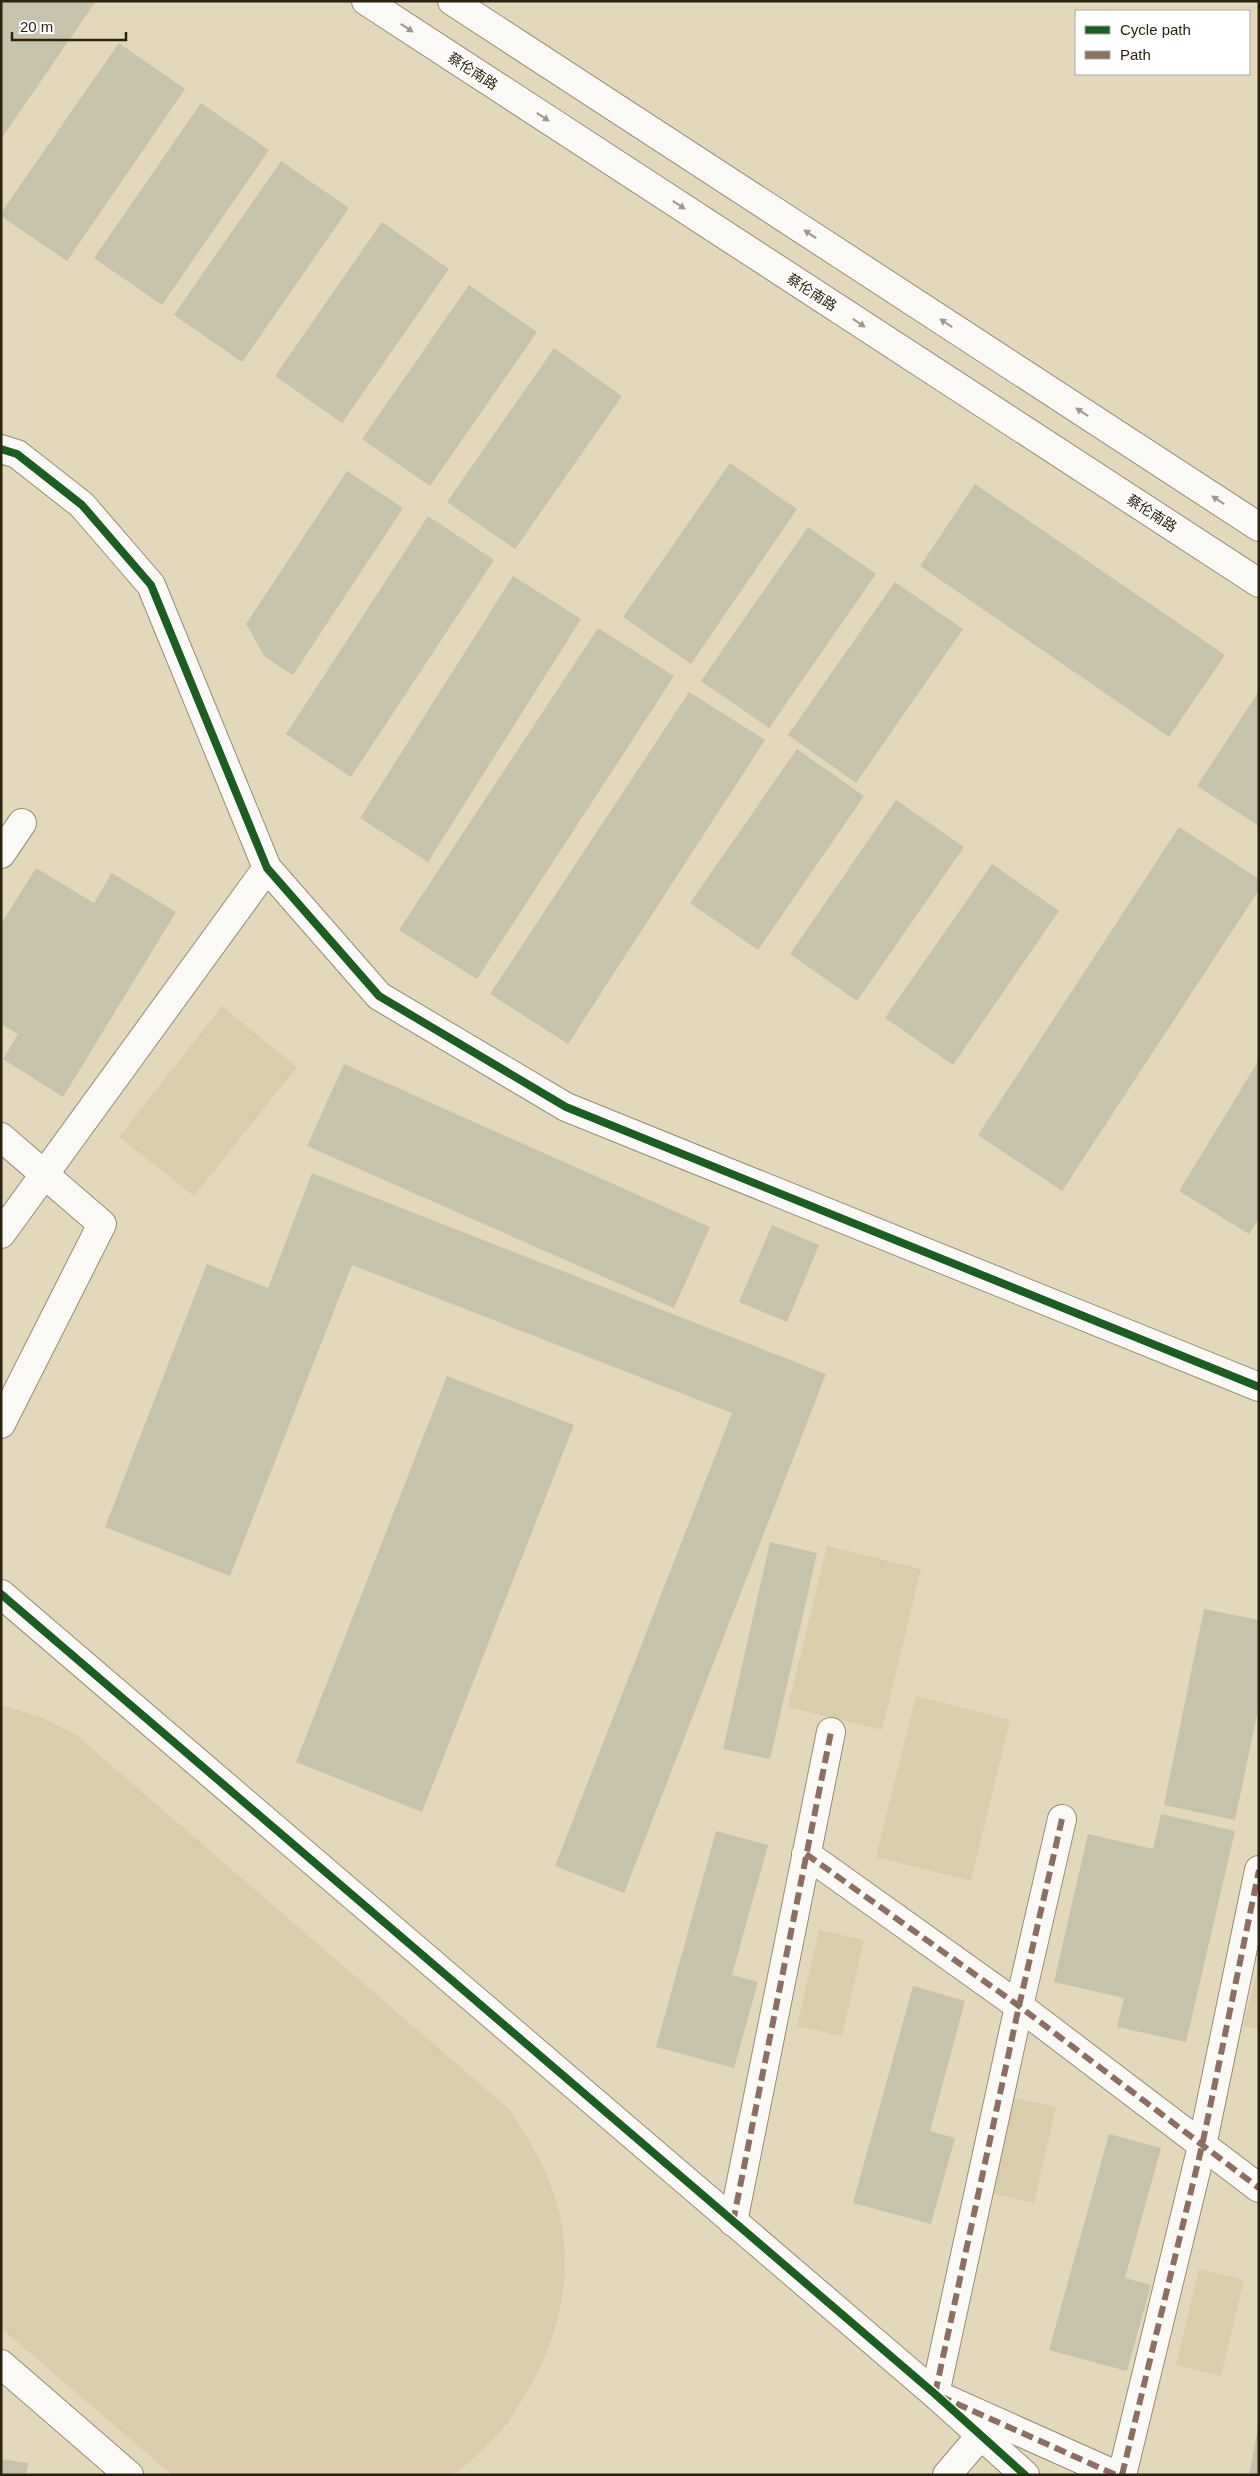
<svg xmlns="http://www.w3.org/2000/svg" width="1260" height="2476" font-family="Arial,'Noto Sans SC',sans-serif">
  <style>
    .green { fill: #dacdab }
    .building { fill: #c7c2ab }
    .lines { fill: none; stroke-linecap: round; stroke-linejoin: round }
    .minor-casing { stroke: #948c76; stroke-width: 30 }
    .secondary-casing { stroke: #948c76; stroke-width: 30 }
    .minor { stroke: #fbf9f5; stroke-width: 28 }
    .secondary { stroke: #fbf9f5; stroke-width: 28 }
    .quiet { stroke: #8d6e63; stroke-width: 6; stroke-dasharray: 12 6; stroke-linecap: butt }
    .cycleway-casing { stroke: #fff; stroke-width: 11 }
    .cycleway { stroke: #1b5e20; stroke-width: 8 }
    .oneway { fill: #9d998e }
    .labels { text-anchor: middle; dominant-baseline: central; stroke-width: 5; stroke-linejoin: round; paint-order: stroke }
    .street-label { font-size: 14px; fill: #2b230f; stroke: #fff }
  </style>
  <rect width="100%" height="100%" fill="#e3d8bc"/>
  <g class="green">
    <path d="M222,1006l75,61 -103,129 -75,-59z"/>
    <path d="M827,1546l94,23 -39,161 -94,-23z"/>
    <path d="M916,1696l94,24 -39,161 -95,-24z"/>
    <path d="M1,1705l40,12 34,17 435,376c15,24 30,47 40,73 33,87 8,167 -42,239 -9,12 -46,51 -59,53 -24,1 -58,0 -83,0 -65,0 -129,0 -194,0l-171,-147z"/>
    <path d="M819,1930l45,10 -22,96 -45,-10z"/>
    <path d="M1259,1964v65l-16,-3z"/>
    <path d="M1011,2097l45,10 -22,96 -46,-10z"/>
    <path d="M1199,2269l45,11 -23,96 -45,-11z"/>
  </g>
  <g class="building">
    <path d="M1,1h95l-95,138z"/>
    <path d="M119,43l66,46 -118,172 -66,-45v-3z"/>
    <path d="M201,103l68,47 -107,155 -68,-47z"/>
    <path d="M281,161l68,47 -107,154 -68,-47z"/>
    <path d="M382,222l67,47 -107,154 -67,-47z"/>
    <path d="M469,285l68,47 -107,154 -68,-47z"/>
    <path d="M554,348l68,48 -107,153 -68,-47z"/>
    <path d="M730,463l67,46 -106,155 -68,-47z"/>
    <path d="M347,471l56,37 -110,167 -28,-18 -19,-33z"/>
    <path d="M975,484l250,171 -56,82 -249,-171z"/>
    <path d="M428,516l66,44 -143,217 -65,-43z"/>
    <path d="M808,527l68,47 -107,154 -68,-47z"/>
    <path d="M513,576l68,43 -153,243 -68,-44z"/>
    <path d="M895,582l68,47 -107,154 -68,-48z"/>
    <path d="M598,628l76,48 -197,303 -78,-49z"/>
    <path d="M1259,691v135l-62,-40z"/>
    <path d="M689,692l76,48 -197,304 -78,-50z"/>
    <path d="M797,749l67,47 -106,154 -68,-47z"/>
    <path d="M896,800l68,47 -107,154 -67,-47z"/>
    <path d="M1179,827l80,52v11l-197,301 -84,-56z"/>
    <path d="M992,864l67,47 -106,154 -68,-47z"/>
    <path d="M36,868l58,35 18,-30 64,39 -113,185 -60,-38 15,-25 -17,-10v-100z"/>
    <path d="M1259,1060v159l-10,15 -70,-43z"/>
    <path d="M344,1064l366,163 -36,81 -367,-162z"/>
    <path d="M312,1173l514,201 -202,519 -69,-27 177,-453 -380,-148 -122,311 -125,-49 102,-263 61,24z"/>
    <path d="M772,1225l47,20 -32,77 -48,-20z"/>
    <path d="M447,1376l127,49 -152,387 -126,-50z"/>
    <path d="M770,1542l47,11 -47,206 -47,-10z"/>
    <path d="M1204,1609l55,11v85l-24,115 -71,-15z"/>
    <path d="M1161,1814l74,17 -49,211 -69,-15 7,-29 -70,-16 34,-148 65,15z"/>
    <path d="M716,1831l52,14 -36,130 26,7 -24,86 -78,-21z"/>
    <path d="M913,1986l52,15 -35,130 25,7 -24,86 -78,-21z"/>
    <path d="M1109,2134l52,14 -36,130 26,7 -24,86 -78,-21z"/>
    <path d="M1258,2428l1,47h-10z"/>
    <path d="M1,2459l27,4 -2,12h-25z"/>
  </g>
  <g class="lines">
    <defs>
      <g id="minor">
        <path d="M1,449l16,5 65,51 69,80 116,283 112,128 187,111 693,280"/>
        <path d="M1,854l21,-31"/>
        <path d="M1,1137l101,87 -101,200"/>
        <path d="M1,1234l266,-366"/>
        <path d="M1,1594l934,800 90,81"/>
        <path d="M1062,1819l-43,187 -84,388 181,81"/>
        <path d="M806,1854l213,152 240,182"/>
        <path d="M733,2222l98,-490"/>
        <path d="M1,2364l128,111"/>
        <path d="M947,2475l34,-40"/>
        <path d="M1122,2475l80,-329 57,-276"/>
      </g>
      <g id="secondary">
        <path d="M366,1l893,582"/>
        <path d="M452,1l807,526"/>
      </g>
    </defs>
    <use href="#minor" class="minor-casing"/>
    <use href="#secondary" class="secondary-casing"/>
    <use href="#minor" class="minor"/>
    <use href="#secondary" class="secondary"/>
    <g class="quiet">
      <path d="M1062,1819l-43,187 -84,388 181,81"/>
      <path d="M806,1854l213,152 240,182"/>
      <path d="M733,2222l98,-490"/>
      <path d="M1122,2475l80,-329 57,-276"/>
    </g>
    <defs>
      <g id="cycleway">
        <path d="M1,449l16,5 65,51 69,80 116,283 112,128 187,111 693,280"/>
        <path d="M1,1594l934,800 90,81"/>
      </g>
    </defs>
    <use href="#cycleway" class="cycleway-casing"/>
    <use href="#cycleway" class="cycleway"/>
  </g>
  <defs><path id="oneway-solid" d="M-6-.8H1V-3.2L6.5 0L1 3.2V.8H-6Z" transform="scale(1.25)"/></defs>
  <g class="oneway">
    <use href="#oneway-solid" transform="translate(407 28) rotate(33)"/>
    <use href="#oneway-solid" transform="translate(543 117) rotate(33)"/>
    <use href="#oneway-solid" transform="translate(679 205) rotate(33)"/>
    <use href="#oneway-solid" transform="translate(810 234) rotate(-147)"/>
    <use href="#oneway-solid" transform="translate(859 323) rotate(33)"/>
    <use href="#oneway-solid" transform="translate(946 323) rotate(-147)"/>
    <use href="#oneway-solid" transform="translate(1082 412) rotate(-147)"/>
    <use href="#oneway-solid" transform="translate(1218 500) rotate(-147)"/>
  </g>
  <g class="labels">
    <g class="street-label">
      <text transform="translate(473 71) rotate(33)">蔡伦南路</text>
      <text transform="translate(812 292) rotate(33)">蔡伦南路</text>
      <text transform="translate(1152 513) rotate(33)">蔡伦南路</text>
    </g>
  </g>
  <rect width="1260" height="2476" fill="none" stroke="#2b230f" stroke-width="5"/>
  <rect x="1075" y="10" width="175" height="65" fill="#ffffff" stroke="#aaa79f"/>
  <rect x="1085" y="26" width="25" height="8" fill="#1b5e20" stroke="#aaa79f"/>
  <text x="1120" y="35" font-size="15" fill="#2b230f">Cycle path</text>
  <rect x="1085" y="51" width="25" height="8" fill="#8d6e63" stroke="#aaa79f"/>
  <text x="1120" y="60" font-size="15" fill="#2b230f">Path</text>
  <path d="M12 32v8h114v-8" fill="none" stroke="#2b230f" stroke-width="2.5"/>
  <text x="20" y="32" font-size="15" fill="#2b230f" stroke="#ffffff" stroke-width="4" paint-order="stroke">20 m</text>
</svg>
